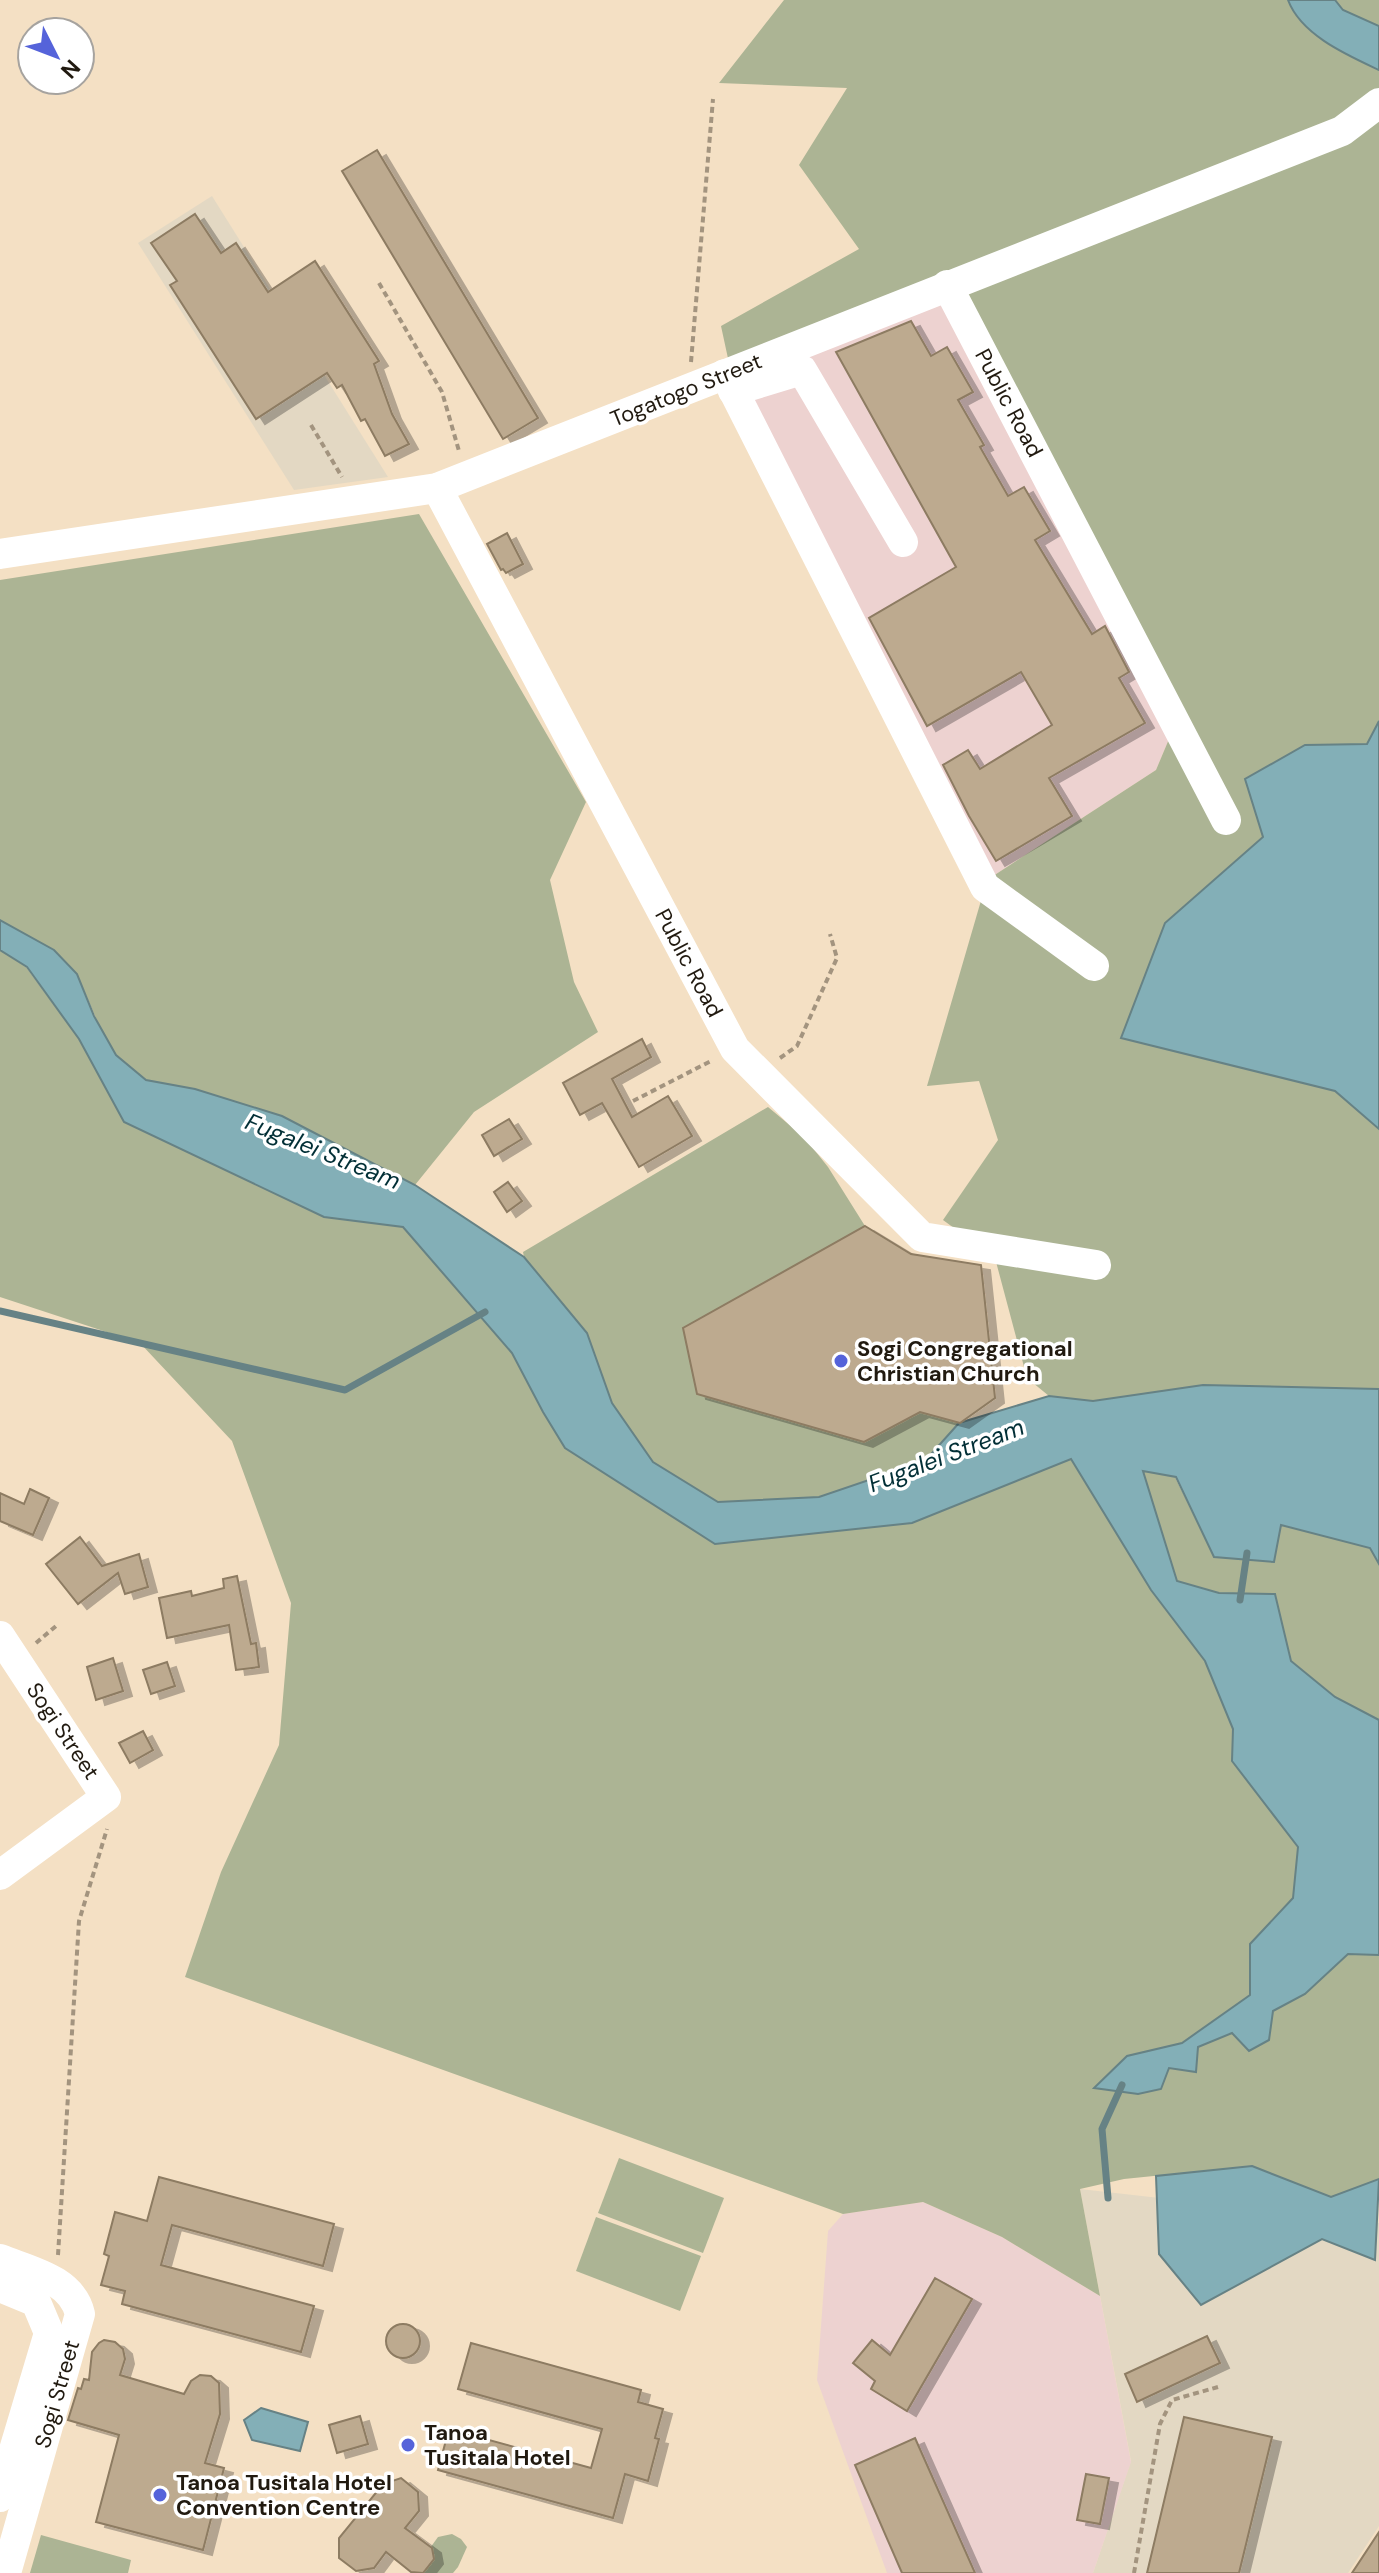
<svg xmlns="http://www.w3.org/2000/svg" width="1379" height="2573" font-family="'DM Sans',sans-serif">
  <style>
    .commercial { fill: #e3d8c3 }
    .education { fill: #edd2d0 }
    .green { fill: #acb494 }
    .water { fill: #83afb7; stroke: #668285; stroke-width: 2 }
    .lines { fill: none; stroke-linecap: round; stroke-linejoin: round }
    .stream { stroke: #668285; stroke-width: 7 }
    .building { fill: #bdaa8f; stroke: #8d7b62; stroke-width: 2; filter: url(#shadow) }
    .path { stroke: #a3947f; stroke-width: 4; stroke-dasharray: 6 4; stroke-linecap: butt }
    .minor { stroke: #fff; stroke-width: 30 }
    .poi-dot { fill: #5563da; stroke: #fff; stroke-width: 3 }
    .labels { text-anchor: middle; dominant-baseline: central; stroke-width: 7; stroke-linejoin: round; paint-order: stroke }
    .street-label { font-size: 22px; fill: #211a10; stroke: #fff }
    .poi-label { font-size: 22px; font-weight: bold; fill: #211a10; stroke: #fff; text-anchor: start }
    .water-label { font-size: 24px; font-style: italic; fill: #022f36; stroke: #fff }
  </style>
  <defs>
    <filter id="shadow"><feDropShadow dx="9" dy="5" stdDeviation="0" flood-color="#0004"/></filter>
  </defs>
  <rect width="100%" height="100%" fill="#f4e0c4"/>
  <g class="commercial">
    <path d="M212,196l176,281 -94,13 -156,-247z"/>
    <path d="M1080,2189l299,34v303l-31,47h-255l38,-112z"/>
  </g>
  <g class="education">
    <path d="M945,291l227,441 -16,38 -169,110 -255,-503z"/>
    <path d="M923,2202l79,35 98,59 31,166 -38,111h-206l-70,-193 11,-149 15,-17z"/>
  </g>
  <g class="green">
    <path d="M784,0h595v721l-12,23 -62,1 -42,91 -141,202 213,53 44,38v260l-176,-4 -110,16 -44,-5 -22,-18 -32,-120 -52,-38 55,-80 -19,-59 -52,5 60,-206 169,-110 16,-38 -227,-441 -213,86 -11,-51 138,-77 -60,-84 48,-77 -128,-5z"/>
    <path d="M419,514l167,288 -36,78 24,102 24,50 -124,80 -59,73 -133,-69 -87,-27 -49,-9 -30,-25 -17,-30 -22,-51 -16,-17 -61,-36v-341z"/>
    <path d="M0,950l26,17 53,72 45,83 200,95 79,10 109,126 203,191 197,-21 158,-65 81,132 54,71 28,68 -1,32 66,85 -5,52 -43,46 1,51 -69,48 -55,13 -32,31 74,-19 29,-21 34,-14 17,18 19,-11 4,-29 33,-17 43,-40 31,1v224l-48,18 -79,-31 -128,13 -44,10 20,107 -98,-59 -79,-35 -80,12 -658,-237 36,-105 58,-127 12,-142 -59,-162 -92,-98 -140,-46z"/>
    <path d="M768,1107l36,30 24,30 37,59 -1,216 56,-30 39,11 -34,38 -106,36 -101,5 -65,-40 -41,-59 -25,-70 -63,-76 -1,-5z"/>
    <path d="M1143,1471l32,6 39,80 66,-32 90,23 9,16v156l-44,-23 -44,-36 -16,-67 -56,-1 -42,-12z"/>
    <path d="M619,2158l105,40 -21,55 -105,-40z"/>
    <path d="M596,2217l105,39 -21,55 -104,-40z"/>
    <path d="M452,2534l9,5 6,8 -9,20 -5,6h-41l26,-36z"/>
    <path d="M41,2535l90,25 -3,13h-98z"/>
  </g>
  <g class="water">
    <path d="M1288,0h47l8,10 36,16v44c-32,-15 -78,-35 -91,-70z"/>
    <path d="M1379,721v408l-44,-38 -214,-53 44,-115 98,-86 -18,-58 60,-34 62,-1z"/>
    <path d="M0,920l54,30 23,24 17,42 22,39 30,25 49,9 87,27 133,69 109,72 63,76 25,70 41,59 65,40 101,-5 106,-36 34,-38 90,-27 44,5 110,-16 176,4v175l-9,-16 -89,-23 -7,37 -60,-5 -38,-80 -33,-6 34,110 42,12 56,1 16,67 44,36 44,23v235l-31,-1 -43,40 -32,17 -4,29 -20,11 -17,-18 -34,14 -2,25 -27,-4 -8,21 -23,5 -44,-6 33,-32 55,-13 68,-48v-51l43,-46 5,-51 -66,-86 1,-32 -28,-68 -54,-71 -80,-131 -159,64 -197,21 -150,-96 -22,-36 -31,-59 -109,-126 -79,-10 -200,-95 -45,-83 -52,-72 -27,-17z"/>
    <path d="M1252,2166l79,31 48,-18 -4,81 -53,-21 -121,66 -42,-51 -3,-78z"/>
    <path d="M261,2408l47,14 -8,29 -48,-11 -8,-20z"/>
  </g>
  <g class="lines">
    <g class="stream">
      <path d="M0,1311l345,79 140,-78"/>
      <path d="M1240,1600l7,-47"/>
      <path d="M1108,2198l-6,-69 20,-44"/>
    </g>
  </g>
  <g class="building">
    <path d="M377,150l161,268 -35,21 -161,-268z"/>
    <path d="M195,214l26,39 15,-10 32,49 47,-31 64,100 -5,3 18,50 17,30 -24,12 -20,-37 -4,2 -19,-36 -5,3 -10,-15 -71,46 -86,-134 7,-4 -26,-38z"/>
    <path d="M911,321l20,35 16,-9 26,45 -15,8 26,45 -4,2 28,49 16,-9 26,44 -15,9 57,94 13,-8 24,46 -10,6 26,45 -96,55 23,38 -76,45 -27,-45 -26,-51 25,-15 12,19 72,-44 -31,-53 -94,54 -58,-108 87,-51 -120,-215z"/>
    <path d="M507,533l16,31 -17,9 -3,-4 -2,1 -14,-26z"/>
    <path d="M642,1039l9,18 -39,22 20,38 36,-21 24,40 -53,31 -37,-64 -22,12 -17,-32z"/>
    <path d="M509,1119l13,20 -28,17 -12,-21z"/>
    <path d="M508,1182l14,19 -15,11 -13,-20z"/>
    <path d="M865,1226l46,28 70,11 14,133 -35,25 -40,-11 -56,30 -167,-48 -14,-66z"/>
    <path d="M30,1489l19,9 -16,37 -33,-14v-28l24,11z"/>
    <path d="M80,1537l22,29 37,-12 9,33 -23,7 -7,-21 -40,31 -32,-40z"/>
    <path d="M237,1576l14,68 5,-1 3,24 -23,3 -7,-45 -62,13 -8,-40 32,-7 1,5 32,-8 -1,-9z"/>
    <path d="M113,1658l10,33 -27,9 -9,-33z"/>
    <path d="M167,1662l8,24 -24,8 -8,-24z"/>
    <path d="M143,1731l10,19 -23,13 -11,-20z"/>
    <path d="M159,2177l175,47 -11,42 -151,-41 -11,40 153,41 -13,46 -179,-48 3,-13 -24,-6 8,-29 -5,-2 11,-42 32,9z"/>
    <path d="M935,2278l37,21 -65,112 -36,-22 4,-8 -22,-18 19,-23 18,15z"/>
    <circle cx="403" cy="2341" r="17"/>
    <path d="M1207,2336l13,27 -83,39 -12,-28z"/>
    <path d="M104,2340l11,2 8,7 2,10 -5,16 64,19 7,-13 9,-6 11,1 8,7 1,31 -15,49 19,5 -21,82 -107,-28 23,-87 -51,-15 10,-32 3,1 3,-10 5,1 3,-28 7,-9z"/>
    <path d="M471,2343l170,47 -3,12 25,7 -8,29 4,1 -11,42 -23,-7 -12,44 -175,-48 11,-41 142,39 11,-39 -144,-40z"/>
    <path d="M360,2416l8,28 -31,9 -8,-28z"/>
    <path d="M1184,2417l88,20 -33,136h-92z"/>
    <path d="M915,2438l60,135h-73l-47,-108z"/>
    <path d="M1086,2474l23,4 -9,46 -23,-4z"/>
    <path d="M401,2478l17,14 1,19 -14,17 27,20 2,11 -11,14 -12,-1 -25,-20 -12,16 -18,3 -17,-13v-20l44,-54z"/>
    <path d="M1379,2532v41h-27z"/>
  </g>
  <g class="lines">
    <g class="path">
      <path d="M379,283l63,109 17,59"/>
      <path d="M691,362l22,-263"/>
      <path d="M311,425l31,52"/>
      <path d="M780,1058l17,-12 40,-88 -7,-24"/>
      <path d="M633,1101l78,-40"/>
      <path d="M36,1643l20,-17"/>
      <path d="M58,2255l21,-334 28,-92"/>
      <path d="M1134,2573l26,-149 12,-24 46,-13"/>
    </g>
    <g class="minor">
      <path d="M947,285l279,535"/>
      <path d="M725,374l260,513 109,79"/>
      <path d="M733,391l69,-21 101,172"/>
      <path d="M437,488l298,561 187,188 174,28"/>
      <path d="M0,554l437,-66 905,-357 37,-28"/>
      <path d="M0,1636l106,161 -106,78"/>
      <path d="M0,2259c30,12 72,20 80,55l-74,259"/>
      <path d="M0,2287l36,15 13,31 -49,164"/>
    </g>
  </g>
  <g class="poi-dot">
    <circle cx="841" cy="1361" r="8"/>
    <circle cx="408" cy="2445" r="8"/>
    <circle cx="160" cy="2495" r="8"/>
  </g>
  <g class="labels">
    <g class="street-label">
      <text transform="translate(686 390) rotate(-22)">Togatogo Street</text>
      <text transform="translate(1009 403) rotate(62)">Public Road</text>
      <text transform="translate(689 963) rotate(62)">Public Road</text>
      <text transform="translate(63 1731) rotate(56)">Sogi Street</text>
      <text transform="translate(57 2394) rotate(-74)">Sogi Street</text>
    </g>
    <g class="poi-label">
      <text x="857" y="1348">Sogi Congregational<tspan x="857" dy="25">Christian Church</tspan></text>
      <text x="424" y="2432">Tanoa<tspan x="424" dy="25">Tusitala Hotel</tspan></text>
      <text x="176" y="2482">Tanoa Tusitala Hotel<tspan x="176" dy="25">Convention Centre</tspan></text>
    </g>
    <g class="water-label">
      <text transform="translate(323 1151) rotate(22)">Fugalei Stream</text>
      <text transform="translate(946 1455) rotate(-21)">Fugalei Stream</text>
    </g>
  </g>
  <g transform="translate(56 56) rotate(132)"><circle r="38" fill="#ffffff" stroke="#a6a39f" stroke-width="2"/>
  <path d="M0-6L14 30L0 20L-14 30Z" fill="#5563da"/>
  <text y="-12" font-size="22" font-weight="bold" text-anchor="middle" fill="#211a10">N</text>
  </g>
</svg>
